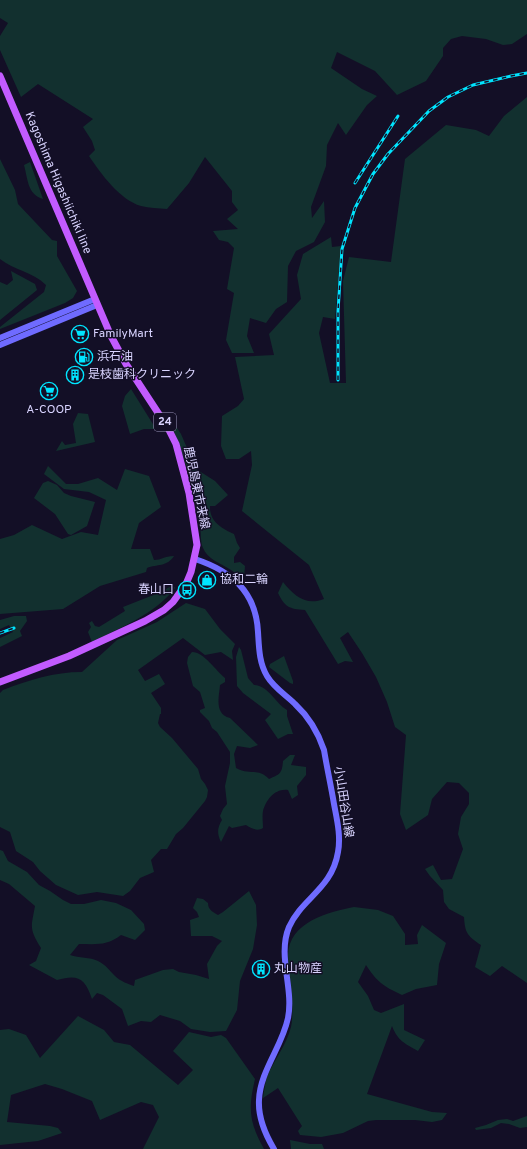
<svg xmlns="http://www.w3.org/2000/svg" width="527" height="1149" font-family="Overpass,'Noto Sans JP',sans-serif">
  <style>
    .green { fill: #12302f }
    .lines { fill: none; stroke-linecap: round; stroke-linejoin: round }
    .secondary { stroke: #6f6bff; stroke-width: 6 }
    .primary { stroke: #c25bff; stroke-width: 7 }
    .rail-casing { stroke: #00e5ff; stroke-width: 3 }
    .rail { stroke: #130f26; stroke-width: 1.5; stroke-dasharray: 4.5; stroke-linecap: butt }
    .labels { text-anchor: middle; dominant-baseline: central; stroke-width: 3; stroke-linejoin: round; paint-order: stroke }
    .shield { fill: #130f26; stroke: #9e99be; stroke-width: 1 }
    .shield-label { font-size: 11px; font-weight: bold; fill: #d9d4ff }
    .street-label { font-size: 12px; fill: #d9d4ff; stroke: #130f26 }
    .poi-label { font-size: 12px; fill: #d9d4ff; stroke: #130f26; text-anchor: start }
  </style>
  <rect width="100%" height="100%" fill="#130f26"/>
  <g class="green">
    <path d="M0,0h527v34l-15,10 -9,1 -17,-6 -24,-3 -11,3 -8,9v8l-17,25 -29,14 -22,-24 -38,-19 -6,16 31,21 15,7 -10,9 -21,30 -8,-12 -11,22 -1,21 -15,41 1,11 12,-17 1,21 -11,20 -18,9 -8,15 -1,36 -11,7 -10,14 -16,-5 -3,18 7,17h-22l-6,-13 8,-47 -7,-4 7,-41 -6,-6 -9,-2 -6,-9 25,-2 -11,-10 11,-9 -6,-8v-11l-27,-34 -16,26 -22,26c-8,-1 -18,-1 -26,-3 -21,-6 -40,-32 -52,-50l6,-6 -3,-9 -9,-14 10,-8 -55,-35 -17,13 -21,-47v-14l8,-13 -8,-5z"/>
    <path d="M527,97v886l-25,-17 -12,10 -15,-9 6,-22c-13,-9 -16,-11 -17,-28l-15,-8 -5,-7 -1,-12 -13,-14 -5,-7 8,-4 8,15 11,-1 11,-30 -5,-15 3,-17 8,-13v-11l-10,-10 -12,-1 -15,17 -4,16 -22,15 -6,-16 6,-79 -11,-8 -8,-25 -11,-25 -14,-24 -14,-21 -8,6 13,24 -8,-1 -7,3 -33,-54c-16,-1 -20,-3 -27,-17l5,-11c11,14 23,24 41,17l-15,-34 -67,-54 10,-46 -1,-14 -12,8h-13l-5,-13 1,-30 16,-10 6,-7 -9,-42 39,-2 -5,-21 32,-35 -4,-24 6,-21 28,-17 1,10 9,-1 -6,73 -12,-2 -4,16 11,50h16l-3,-102 6,-24 42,5 14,-103 41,-34 30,5 13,6 15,-20z"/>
    <path d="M0,159l15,31 3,14 34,36 5,1v15l20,35 -4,7 -8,5 -65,26v-2l44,-35 2,-7c-13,-13 -32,-15 -46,-26z"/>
    <path d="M30,162l13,37c-16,-5 -15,-20 -19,-34z"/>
    <path d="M11,271l24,13 2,6 -37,30v-38l7,3 6,-5z"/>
    <path d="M131,389l25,40h-12l-14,5 -8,-28 3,-10z"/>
    <path d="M78,413l10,1 7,28 -39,9 6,-10 3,4 11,-2 -3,-19z"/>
    <path d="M177,428l4,6 15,35 19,12 13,14 -13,11h-5c-1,15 12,23 24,28l3,9 3,5 -6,9v6l6,-1 5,4 -1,12c-5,-1 -8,-5 -13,-8 -9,-6 -24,-11 -28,-22 -3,-6 -2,-20 -3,-28 -7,-31 -15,-62 -27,-91z"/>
    <path d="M48,466l18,18h12l20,-6 19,12 8,-21 24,7 12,31 -22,16 -8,26h19l4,11c8,0 10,-4 20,-4 -7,11 -17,8 -27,12l-1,4 -46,14 -37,23 -63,5v-75l14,-4 18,-10 30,14 19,-7 17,3 8,-35 -17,-8 -25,-3 -20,-15z"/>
    <path d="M48,481l9,4 7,8 7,3 24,6 -8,24 -16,9 -3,-1 -13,-20 -21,-16 9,-15z"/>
    <path d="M173,585l2,3c-21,27 -54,39 -83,54l-4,-10 3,-5 -2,-4 3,-2 3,5 4,1 26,-16 -2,-4 38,-15z"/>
    <path d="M186,603l19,6 15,20 15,15 -3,7 1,9 -12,-8 -16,3 -22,-17 -45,32 7,11 14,-7 6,10 -14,9 10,15v6h-1l-2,9 2,4 12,11 26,31 3,10 4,5 3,6 -1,7 -2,4 -22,27 -7,6 -9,15h-6l-10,11 3,12 -14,6 -10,13 -7,5 -26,-4 -19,3 -22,-10 -16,-14 -7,-9 -17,-11 -6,-19 -10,-5v-134l3,-3c26,-10 51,-18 79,-18l35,-32 40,-18z"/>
    <path d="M14,616h12l1,5 -7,10 2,5 -22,11v-9l13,-6 -4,-7 -9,4v-9z"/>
    <path d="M239,647l2,3 7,28 6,7c15,1 21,18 33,25v6l6,18h-5l-10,5 -13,-19 6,-6 -28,-21 -6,-7 -1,-29z"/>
    <path d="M192,652c12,0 24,19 33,26v4l-5,3c-1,12 -6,29 10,33l28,27 -8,3 -13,-2 -3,8 2,14c14,8 21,-1 33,11 11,-5 13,-5 14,-18l7,-6h5l-4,10 15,2v8l-9,11 1,9 -6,4 -4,-9c-13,-2 -22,10 -25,21 -1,5 0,12 0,17 -6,4 -12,0 -17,-3l-14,3 -3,-2 -8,16c-4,-8 -4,-14 1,-22l-2,-4 3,-7 4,-5 -2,-18 5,-23v-11l-13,-20 -5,-4 -3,-7 -9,-9v-2l5,-2 -5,-16 -7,-6 -6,-23 1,-6z"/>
    <path d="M284,656l9,25v3l-3,-1 -21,-16 1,-3z"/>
    <path d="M0,850l3,1 5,10 19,11 12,13 11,6 13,9 8,4h13l17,-4 15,3 15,7 13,14 1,6 -10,10 -14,-5c-14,11 -25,9 -42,9l-9,11c9,3 20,2 28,6 9,5 10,8 17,15 5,5 13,8 19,10l1,-6 28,-10 10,-1 6,3 17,3 13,4 -2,-15 10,-18 5,-5 -10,-5h-21l-1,-16 9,-3 -2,-5 -4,-4 4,-10 6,1 5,4c0,7 5,9 10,12l5,-3 26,-21 7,14 1,20 -4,24 -13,32 -3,29 -11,21 -16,1 -19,-3 -11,-8 -20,-6 -9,7 -10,-1 -13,5 -6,-17 -19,-14 -6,-2 -5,6c-7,-21 -14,-25 -35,-19l-28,-15 7,-4 5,-13c-12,-20 -10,-20 -6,-42l-26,-22 -9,-4z"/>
    <path d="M354,907l24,3 15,6 12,18v11l13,-1 -1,-9 5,-10 24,18 -7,21 -2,21 -21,4 -14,6c-19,-9 -25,-13 -36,-30l-8,17 10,14 6,14 7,3 23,-9v26l21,10 -7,11c-14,-8 -20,-10 -26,-25l-25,68 65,18 15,1 -5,7 -10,2 -17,-2h-39l-8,1 -25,12 -22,4 -21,-2 -2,-4 4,-5 -24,-38 -15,10c1,-7 2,-15 4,-21 7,-17 19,-31 24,-50 2,-9 1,-20 1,-30 -1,-14 -4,-28 -4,-42 1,-33 40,-43 66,-48z"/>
    <path d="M78,1016l26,14 10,12 16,3 48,40 15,-15 -20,-19 16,-19 22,5 10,-2 5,3 29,41c-7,30 -6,43 9,70h-121l16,-32 -6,-12 -12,-3 -41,18 -8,-19 -30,-12 -17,-5 -34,11 -4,27 43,4 8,2 4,5 -24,8 -38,4v-115l9,-1 17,6 14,23z"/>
    <path d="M527,1116v11l-7,1 -11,-4 -8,-1 -10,5 -15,2 -1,-2 11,-3 12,-5 9,-1 6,2z"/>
    <path d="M290,1140l20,4h12l2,5h-33z"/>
  </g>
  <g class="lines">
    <g class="secondary">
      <path d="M0,338l95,-39"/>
      <path d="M0,345l97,-40"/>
      <path d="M195,559c36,12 61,32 63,73 1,15 1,31 9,44 7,12 19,19 28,28 14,13 23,28 29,46 3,18 7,36 10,54 3,16 7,32 4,48 -6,37 -36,46 -49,75 -12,29 5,61 -1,91 -6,29 -28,53 -29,82 -1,18 6,34 15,49"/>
    </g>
    <path class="primary" d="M0,76l111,260 15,28 42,64 8,16 13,49 8,52 -6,27 -5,12 -13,18 -9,8 -19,11 -76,35 -69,26"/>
    <defs>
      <g id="rail">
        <path d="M355,183l43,-67"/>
        <path d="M338,380v-69l4,-62 13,-41 18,-34 15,-20 41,-43 19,-14 25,-12 38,-9 16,-3"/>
        <path d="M0,633l14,-5"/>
      </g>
    </defs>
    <use href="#rail" class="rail-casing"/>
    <use href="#rail" class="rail"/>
  </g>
  <defs>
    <symbol id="supermarket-ring" viewBox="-11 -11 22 22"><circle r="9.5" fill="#130f26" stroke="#00e5ff" stroke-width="1.5"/><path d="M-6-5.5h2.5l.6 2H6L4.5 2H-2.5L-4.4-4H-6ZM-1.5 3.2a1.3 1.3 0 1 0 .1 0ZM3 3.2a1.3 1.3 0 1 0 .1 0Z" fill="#00e5ff"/></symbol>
    <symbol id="fuel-ring" viewBox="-11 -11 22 22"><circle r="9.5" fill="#130f26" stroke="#00e5ff" stroke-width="1.5"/><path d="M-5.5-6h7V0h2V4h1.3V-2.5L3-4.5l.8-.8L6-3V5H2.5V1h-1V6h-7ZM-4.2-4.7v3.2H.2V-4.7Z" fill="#00e5ff"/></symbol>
    <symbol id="building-ring" viewBox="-11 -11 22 22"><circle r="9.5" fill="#130f26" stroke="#00e5ff" stroke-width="1.5"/><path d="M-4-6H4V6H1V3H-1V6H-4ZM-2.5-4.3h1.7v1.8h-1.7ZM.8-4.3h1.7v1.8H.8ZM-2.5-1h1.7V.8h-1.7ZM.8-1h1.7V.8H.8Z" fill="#00e5ff"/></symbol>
    <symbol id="shop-ring" viewBox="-11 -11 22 22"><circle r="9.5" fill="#130f26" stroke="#00e5ff" stroke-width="1.5"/><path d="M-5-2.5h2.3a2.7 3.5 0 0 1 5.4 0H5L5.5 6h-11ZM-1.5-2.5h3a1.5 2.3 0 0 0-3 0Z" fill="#00e5ff"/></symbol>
    <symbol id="bus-ring" viewBox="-11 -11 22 22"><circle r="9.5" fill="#130f26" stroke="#00e5ff" stroke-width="1.5"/><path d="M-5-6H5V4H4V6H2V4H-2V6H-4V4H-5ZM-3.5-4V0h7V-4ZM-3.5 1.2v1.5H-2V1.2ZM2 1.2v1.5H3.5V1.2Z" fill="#00e5ff"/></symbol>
  </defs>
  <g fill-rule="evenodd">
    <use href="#supermarket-ring" x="70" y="324" width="20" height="20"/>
    <use href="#fuel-ring" x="74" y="347" width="20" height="20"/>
    <use href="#building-ring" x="65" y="365" width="20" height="20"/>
    <use href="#supermarket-ring" x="39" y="381" width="20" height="20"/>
    <use href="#shop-ring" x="197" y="570" width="20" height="20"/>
    <use href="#bus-ring" x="177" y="580" width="20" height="20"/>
    <use href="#building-ring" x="251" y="959" width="20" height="20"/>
  </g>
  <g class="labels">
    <rect class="shield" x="154" y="413" width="22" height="18" rx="3"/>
    <g class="shield-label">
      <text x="165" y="422">24</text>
    </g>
    <g class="street-label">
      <text transform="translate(58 183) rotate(67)">Kagoshima Higashiichiki line</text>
      <text transform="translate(196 488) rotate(78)">鹿児島東市来線</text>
      <text transform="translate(343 802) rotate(81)">小山田谷山線</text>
    </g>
    <g class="poi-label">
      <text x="93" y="334">FamilyMart</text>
      <text x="97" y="357">浜石油</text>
      <text x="88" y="375">是枝歯科クリニック</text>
      <text x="49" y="410" text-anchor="middle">A-COOP</text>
      <text x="220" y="580">協和二輪</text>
      <text x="174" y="590" text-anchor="end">春山口</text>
      <text x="274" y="969">丸山物産</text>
    </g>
  </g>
</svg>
